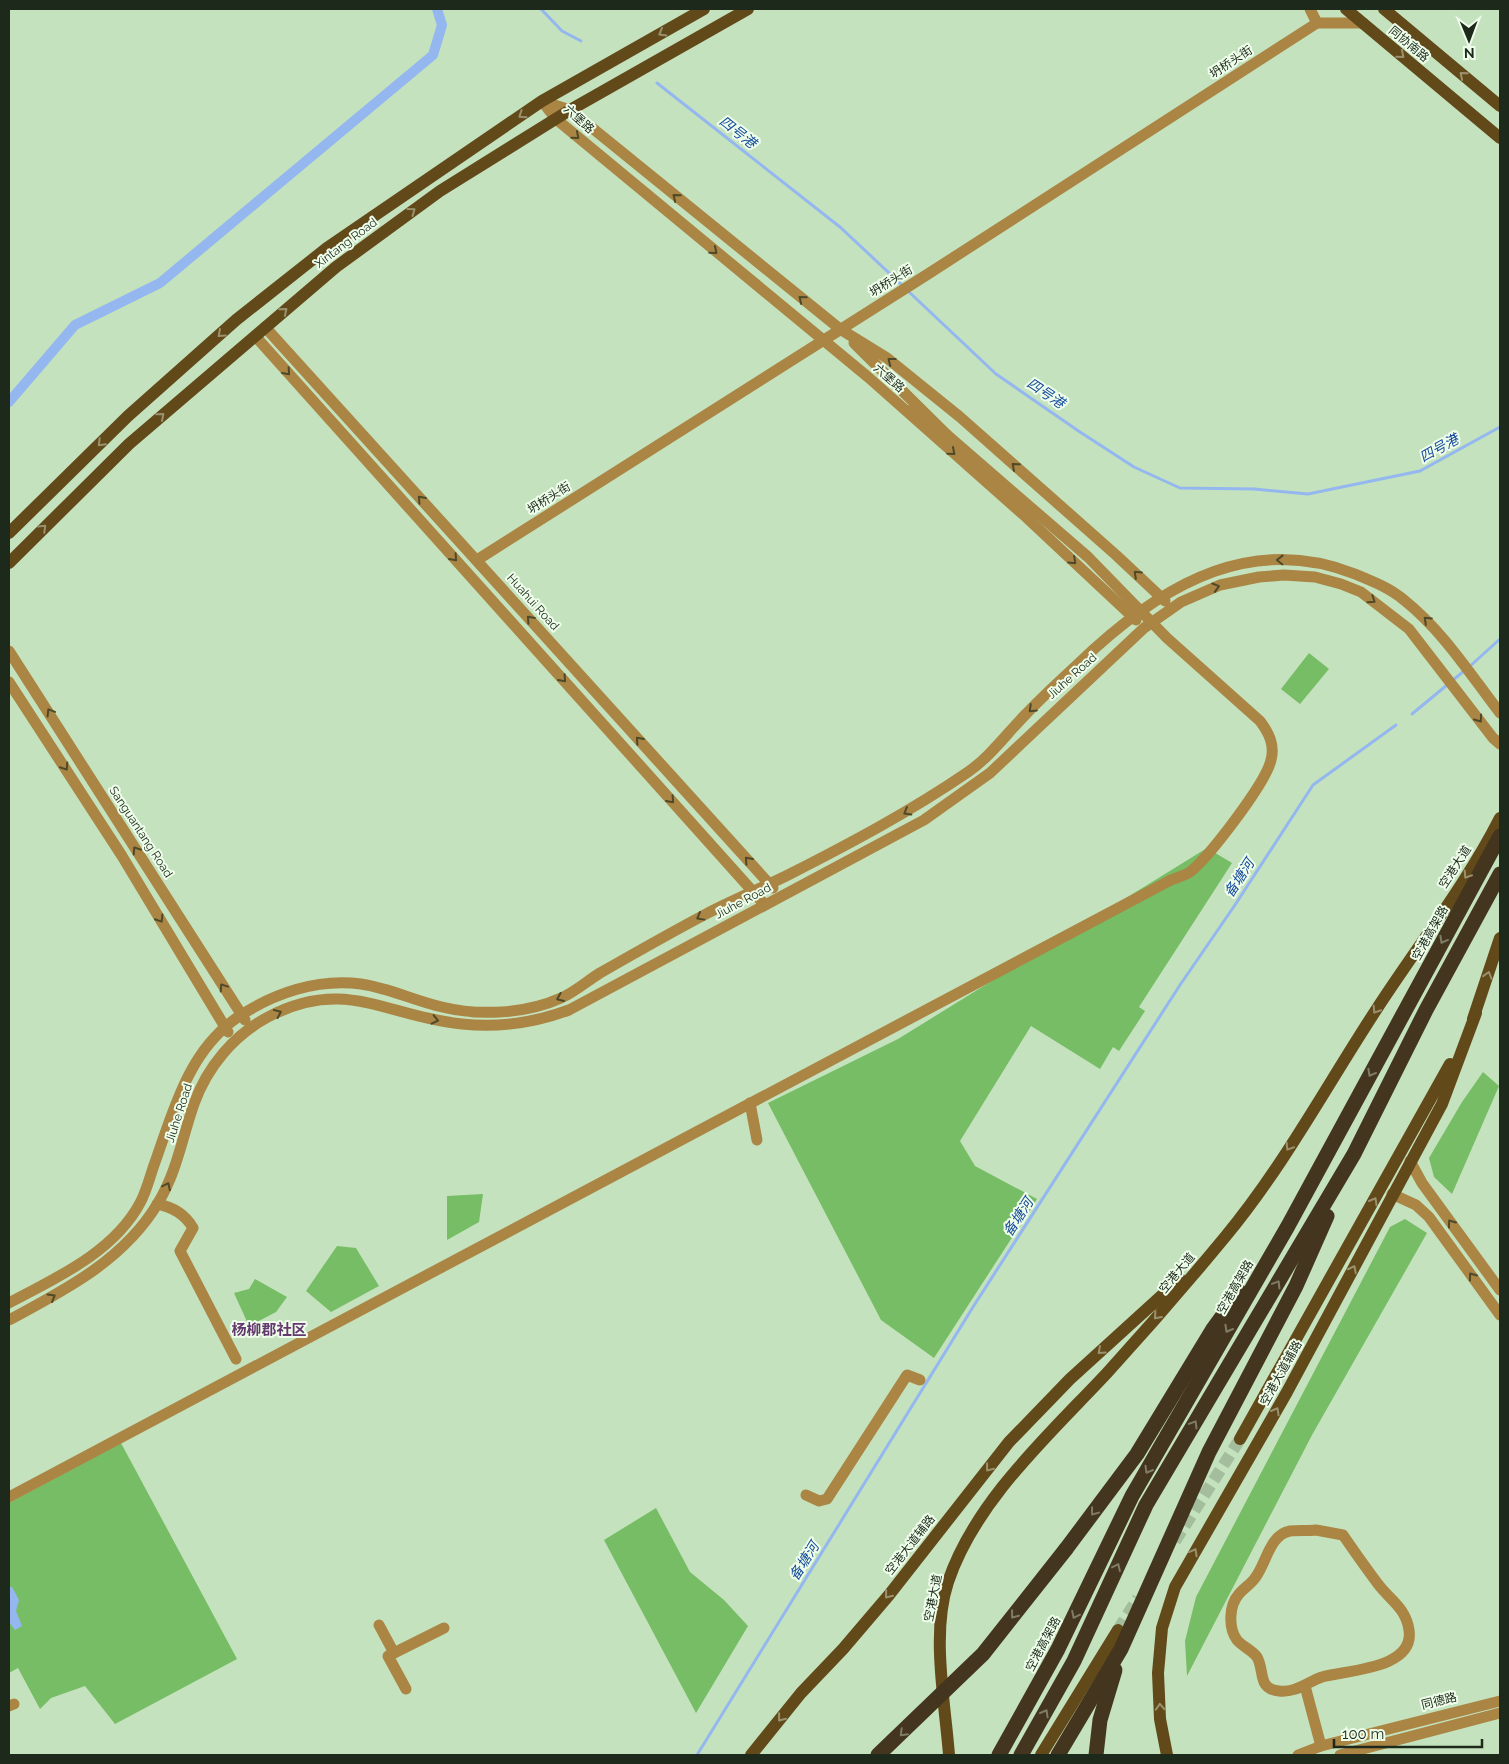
<svg xmlns="http://www.w3.org/2000/svg" width="1509" height="1764" font-family="Raleway,'Noto Sans SC',sans-serif">
  <style>
    .green { fill: #77bd65 }
    .water { fill: #94b7f0 }
    .lines { fill: none; stroke-linecap: round; stroke-linejoin: round }
    .stream { stroke: #94b7f0; stroke-width: 3 }
    .canal { stroke: #94b7f0; stroke-width: 10 }
    .major-tunnel { stroke: #a3bd9d; stroke-width: 12; stroke-dasharray: 12 6; stroke-linecap: butt }
    .minor { stroke: #aa8544; stroke-width: 11 }
    .major { stroke: #62491a; stroke-width: 12 }
    .highway { stroke: #44361e; stroke-width: 15 }
    .minor-bridge { stroke: #aa8544; stroke-width: 11 }
    .highway-bridge { stroke: #44361e; stroke-width: 15 }
    .oneway { stroke: #9a916e }
    .oneway2 { stroke: #4e4929 }
    .oneway3 { stroke: #807c66 }
    .labels { text-anchor: middle; dominant-baseline: central; stroke-width: 4; stroke-linejoin: round; paint-order: stroke }
    .street-label { font-size: 12px; fill: #1d291b; stroke: #effeeb }
    .water-label { font-size: 14px; font-style: italic; fill: #154a9c; stroke: #effeeb }
    .quarter-label { font-size: 15px; font-weight: bold; fill: #64396f; stroke: #effeeb }
  </style>
  <rect width="100%" height="100%" fill="#c4e2bd"/>
  <g class="green">
    <path d="M1309,653l20,16 -29,35 -19,-15z"/>
    <path d="M1207,848l25,15 -93,144 6,4 -26,40 -6,-4 -13,22 -69,-43 -71,115 15,25 62,33 -103,159 -53,-38 -113,-217 130,-64z"/>
    <path d="M1483,1072l16,14 -47,108 -18,-17 -5,-19 33,-56z"/>
    <path d="M483,1194l-4,28 -32,18v-44z"/>
    <path d="M1405,1219l22,14 -115,202 -125,241 -2,-35 11,-44 194,-370z"/>
    <path d="M337,1246l19,2 23,38 -48,26 -25,-21z"/>
    <path d="M255,1279l32,18 -11,15 -27,14 -15,-33 15,-4z"/>
    <path d="M121,1443l116,216 -122,65 -30,-38 -34,12 -11,11 -22,-41 -9,5v-170z"/>
    <path d="M656,1508l34,64 34,28 24,26 -52,87 -92,-173z"/>
  </g>
  <path class="water" d="M9,1587h3l7,13 -3,11 6,15 -7,4 -6,-8z"/>
  <g class="lines">
    <g class="stream">
      <path d="M541,9l21,22 19,10"/>
      <path d="M657,83l183,144 63,59"/>
      <path d="M908,291l88,83 84,58 54,35 46,21 74,1 54,5 112,-23 80,-44"/>
      <path d="M1469,667l31,-28"/>
      <path d="M1412,714l52,-43"/>
      <path d="M697,1755l276,-448 207,-322 55,-80 78,-120 83,-60"/>
    </g>
    <path class="canal" d="M9,402l66,-77 85,-42 273,-228 9,-30 -5,-16"/>
    <g class="major-tunnel">
      <path d="M1175,1541l65,-102"/>
      <path d="M1118,1630l20,-32"/>
    </g>
    <g class="minor">
      <path d="M1310,9l7,14"/>
      <path d="M265,327l508,561"/>
      <path d="M255,336l510,569"/>
      <path d="M854,343l93,92 -34,-27"/>
      <path d="M477,560l451,-286 389,-251h46"/>
      <path d="M1136,620l-110,-103 -158,-140 -312,-258 -14,-18 28,9 270,219 47,29 73,59 156,138 49,46"/>
      <path d="M9,651l236,369"/>
      <path d="M9,682l113,174 106,176"/>
      <path d="M750,1103l7,37"/>
      <path d="M1410,1161l12,22 78,107"/>
      <path d="M1392,1194l24,11 13,12 71,98"/>
      <path d="M157,1204c16,3 28,10 36,24l-13,23 56,108"/>
      <path d="M9,1303c47,-25 105,-51 131,-100 6,-11 9,-23 13,-35 20,-55 34,-116 85,-151 36,-24 80,-39 123,-33 28,4 54,17 81,23 37,9 84,7 119,-9 14,-6 26,-17 39,-25 35,-20 70,-40 106,-59 27,-14 56,-26 84,-40 61,-31 121,-63 178,-102 22,-15 39,-39 59,-59 21,-22 45,-43 67,-64 74,-67 160,-115 261,-75 17,7 35,14 49,26 39,31 66,74 96,113"/>
      <path d="M9,1320c56,-30 115,-60 149,-117 19,-31 24,-65 36,-99 13,-37 40,-69 74,-87 78,-41 119,0 194,7 37,4 72,-1 107,-14l355,-190 66,-47 154,-145 37,-26 39,-17 39,-8 25,-2 31,2 26,7 20,8 48,37 84,109 7,6"/>
      <path d="M806,1495l13,6 8,-2 80,-124 13,5"/>
      <path d="M1316,1530l27,5c11,16 23,33 35,49 12,16 28,24 31,46 6,39 -62,40 -87,47 -15,5 -26,16 -43,14 -22,-2 -14,-20 -22,-34 -5,-7 -14,-10 -20,-17 -9,-12 -8,-35 2,-46 5,-6 12,-10 16,-16 11,-14 15,-44 35,-47 8,-1 18,0 26,-1z"/>
      <path d="M379,1625l15,28"/>
      <path d="M1305,1686l16,60"/>
      <path d="M406,1689l-18,-33 56,-28"/>
      <path d="M9,1706l5,-2"/>
      <path d="M1298,1755l23,-9 179,-45"/>
      <path d="M1340,1755l160,-42"/>
    </g>
    <g class="major">
      <path d="M1346,9l154,129"/>
      <path d="M1384,9l116,97"/>
      <path d="M9,533l119,-117 108,-96 91,-72 215,-147 162,-92"/>
      <path d="M9,563l120,-119 207,-177 104,-76 130,-81 178,-101"/>
      <path d="M1473,1019l27,-81"/>
      <path d="M1240,1439l210,-375"/>
      <path d="M751,1755l50,-62 42,-44 46,-54 120,-153 61,-63 110,-100"/>
      <path d="M949,1755c-4,-53 -18,-122 -1,-173 27,-81 102,-148 159,-209 41,-45 80,-90 118,-136 59,-71 103,-154 153,-230 41,-63 88,-122 122,-189"/>
      <path d="M1041,1755l77,-125"/>
      <path d="M1167,1755l-7,-36 -2,-46 4,-45 13,-41 112,-195 155,-288 34,-91"/>
    </g>
    <g class="highway">
      <path d="M1066,1549l71,-95 76,-125 27,-37"/>
      <path d="M999,1755l59,-106 74,-153 156,-270 212,-390"/>
      <path d="M1021,1755l53,-94 72,-156 208,-351 72,-144 74,-136"/>
      <path d="M1058,1755l63,-106 88,-197 87,-166 31,-70"/>
      <path d="M1096,1755l4,-35 15,-50"/>
    </g>
    <path class="minor-bridge" d="M9,1497l1160,-616c6,-3 15,-5 21,-9 19,-15 76,-89 81,-112 4,-15 -2,-27 -11,-39l-93,-83 -79,-81 -141,-122"/>
    <path class="highway-bridge" d="M878,1755l105,-101 83,-105"/>
  </g>
  <defs><path id="oneway-chevron" d="M-2-3.5L2.5 0L-2 3.5" fill="none" stroke-width="1.6" stroke-linecap="round" stroke-linejoin="round" transform="scale(1.25)"/></defs>
  <g class="oneway">
    <use href="#oneway-chevron" transform="translate(662 33) rotate(150)"/>
    <use href="#oneway-chevron" transform="translate(1401 55) rotate(40)"/>
    <use href="#oneway-chevron" transform="translate(1463 75) rotate(-140)"/>
    <use href="#oneway-chevron" transform="translate(522 115) rotate(146)"/>
    <use href="#oneway-chevron" transform="translate(412 211) rotate(-36)"/>
    <use href="#oneway-chevron" transform="translate(284 311) rotate(-40)"/>
    <use href="#oneway-chevron" transform="translate(221 334) rotate(138)"/>
    <use href="#oneway-chevron" transform="translate(161 416) rotate(-41)"/>
    <use href="#oneway-chevron" transform="translate(101 443) rotate(135)"/>
    <use href="#oneway-chevron" transform="translate(43 528) rotate(-44)"/>
    <use href="#oneway-chevron" transform="translate(1467 875) rotate(123)"/>
    <use href="#oneway-chevron" transform="translate(1488 975) rotate(-73)"/>
    <use href="#oneway-chevron" transform="translate(1376 1010) rotate(123)"/>
    <use href="#oneway-chevron" transform="translate(1289 1147) rotate(122)"/>
    <use href="#oneway-chevron" transform="translate(1374 1201) rotate(-60)"/>
    <use href="#oneway-chevron" transform="translate(1353 1269) rotate(-63)"/>
    <use href="#oneway-chevron" transform="translate(1157 1316) rotate(132)"/>
    <use href="#oneway-chevron" transform="translate(1101 1351) rotate(138)"/>
    <use href="#oneway-chevron" transform="translate(1276 1411) rotate(-60)"/>
    <use href="#oneway-chevron" transform="translate(989 1468) rotate(128)"/>
    <use href="#oneway-chevron" transform="translate(1194 1552) rotate(-61)"/>
    <use href="#oneway-chevron" transform="translate(888 1595) rotate(129)"/>
    <use href="#oneway-chevron" transform="translate(1160 1707) rotate(-93)"/>
    <use href="#oneway-chevron" transform="translate(781 1718) rotate(128)"/>
  </g>
  <g class="oneway2">
    <use href="#oneway-chevron" transform="translate(576 136) rotate(40)"/>
    <use href="#oneway-chevron" transform="translate(676 197) rotate(-141)"/>
    <use href="#oneway-chevron" transform="translate(714 251) rotate(40)"/>
    <use href="#oneway-chevron" transform="translate(802 299) rotate(-141)"/>
    <use href="#oneway-chevron" transform="translate(891 361) rotate(-142)"/>
    <use href="#oneway-chevron" transform="translate(287 372) rotate(48)"/>
    <use href="#oneway-chevron" transform="translate(952 452) rotate(41)"/>
    <use href="#oneway-chevron" transform="translate(1015 466) rotate(-139)"/>
    <use href="#oneway-chevron" transform="translate(421 499) rotate(-132)"/>
    <use href="#oneway-chevron" transform="translate(454 558) rotate(48)"/>
    <use href="#oneway-chevron" transform="translate(1280 560) rotate(-179)"/>
    <use href="#oneway-chevron" transform="translate(1073 561) rotate(43)"/>
    <use href="#oneway-chevron" transform="translate(1137 574) rotate(-137)"/>
    <use href="#oneway-chevron" transform="translate(1216 587) rotate(-17)"/>
    <use href="#oneway-chevron" transform="translate(1372 600) rotate(34)"/>
    <use href="#oneway-chevron" transform="translate(530 619) rotate(-132)"/>
    <use href="#oneway-chevron" transform="translate(1427 620) rotate(-137)"/>
    <use href="#oneway-chevron" transform="translate(563 679) rotate(48)"/>
    <use href="#oneway-chevron" transform="translate(1032 709) rotate(136)"/>
    <use href="#oneway-chevron" transform="translate(50 712) rotate(-121)"/>
    <use href="#oneway-chevron" transform="translate(1479 719) rotate(54)"/>
    <use href="#oneway-chevron" transform="translate(639 740) rotate(-132)"/>
    <use href="#oneway-chevron" transform="translate(65 767) rotate(57)"/>
    <use href="#oneway-chevron" transform="translate(671 800) rotate(48)"/>
    <use href="#oneway-chevron" transform="translate(907 812) rotate(150)"/>
    <use href="#oneway-chevron" transform="translate(136 850) rotate(-123)"/>
    <use href="#oneway-chevron" transform="translate(748 860) rotate(-132)"/>
    <use href="#oneway-chevron" transform="translate(700 917) rotate(151)"/>
    <use href="#oneway-chevron" transform="translate(160 919) rotate(58)"/>
    <use href="#oneway-chevron" transform="translate(223 987) rotate(-124)"/>
    <use href="#oneway-chevron" transform="translate(560 998) rotate(157)"/>
    <use href="#oneway-chevron" transform="translate(278 1013) rotate(-25)"/>
    <use href="#oneway-chevron" transform="translate(435 1020) rotate(13)"/>
    <use href="#oneway-chevron" transform="translate(167 1186) rotate(-64)"/>
    <use href="#oneway-chevron" transform="translate(1451 1223) rotate(-126)"/>
    <use href="#oneway-chevron" transform="translate(1472 1276) rotate(-126)"/>
    <use href="#oneway-chevron" transform="translate(52 1297) rotate(-30)"/>
  </g>
  <g class="oneway3">
    <use href="#oneway-chevron" transform="translate(1443 940) rotate(119)"/>
    <use href="#oneway-chevron" transform="translate(1371 1073) rotate(119)"/>
    <use href="#oneway-chevron" transform="translate(1277 1284) rotate(-59)"/>
    <use href="#oneway-chevron" transform="translate(1228 1329) rotate(120)"/>
    <use href="#oneway-chevron" transform="translate(1194 1424) rotate(-59)"/>
    <use href="#oneway-chevron" transform="translate(1148 1470) rotate(120)"/>
    <use href="#oneway-chevron" transform="translate(1094 1512) rotate(127)"/>
    <use href="#oneway-chevron" transform="translate(1117 1567) rotate(-65)"/>
    <use href="#oneway-chevron" transform="translate(1014 1615) rotate(128)"/>
    <use href="#oneway-chevron" transform="translate(1075 1615) rotate(116)"/>
    <use href="#oneway-chevron" transform="translate(1045 1713) rotate(-61)"/>
    <use href="#oneway-chevron" transform="translate(903 1733) rotate(135)"/>
  </g>
  <g class="labels">
    <g class="street-label">
      <text transform="translate(1409 44) rotate(40)">同协南路</text>
      <text transform="translate(1231 62) rotate(-33)">坍桥头街</text>
      <text transform="translate(579 119) rotate(42)">六堡路</text>
      <text transform="translate(346 243) rotate(-37)">Xintang Road</text>
      <text transform="translate(891 281) rotate(-32)">坍桥头街</text>
      <text transform="translate(889 378) rotate(41)">六堡路</text>
      <text transform="translate(549 498) rotate(-32)">坍桥头街</text>
      <text transform="translate(533 602) rotate(48)">Huahui Road</text>
      <text transform="translate(1072 676) rotate(-42)">Jiuhe Road</text>
      <text transform="translate(141 832) rotate(57)">Sanguantang Road</text>
      <text transform="translate(1455 867) rotate(-57)">空港大道</text>
      <text transform="translate(743 901) rotate(-28)">Jiuhe Road</text>
      <text transform="translate(1430 933) rotate(-61)">空港高架路</text>
      <text transform="translate(179 1113) rotate(-72)">Jiuhe Road</text>
      <text transform="translate(1177 1273) rotate(-50)">空港大道</text>
      <text transform="translate(1235 1287) rotate(-60)">空港高架路</text>
      <text transform="translate(1281 1373) rotate(-61)">空港大道辅路</text>
      <text transform="translate(910 1545) rotate(-52)">空港大道辅路</text>
      <text transform="translate(933 1598) rotate(-79)">空港大道</text>
      <text transform="translate(1043 1644) rotate(-62)">空港高架路</text>
      <text transform="translate(1439 1701) rotate(-14)">同德路</text>
    </g>
    <g class="water-label">
      <text transform="translate(738 132) rotate(38)">四号港</text>
      <text transform="translate(1046 393) rotate(34)">四号港</text>
      <text transform="translate(1439 448) rotate(-29)">四号港</text>
      <text transform="translate(1239 878) rotate(-57)">备塘河</text>
      <text transform="translate(1018 1217) rotate(-57)">备塘河</text>
      <text transform="translate(804 1561) rotate(-58)">备塘河</text>
    </g>
    <g class="quarter-label">
      <text x="269" y="1330">杨柳郡社区</text>
    </g>
  </g>
  <rect width="1509" height="1764" fill="none" stroke="#1d291b" stroke-width="20"/>
  <g transform="translate(1469 40) rotate(179)" stroke="#effeeb" stroke-width="4" paint-order="stroke">
  <path d="M0-4L9 19L0 12L-9 19Z" fill="#1d291b"/>
  <text y="-8" font-size="14" font-weight="bold" text-anchor="middle" fill="#1d291b">N</text>
  </g>
  <path d="M1334 1739v8h148v-8" fill="none" stroke="#1d291b" stroke-width="2.5"/>
  <text x="1342" y="1739" font-size="15" fill="#1d291b" stroke="#effeeb" stroke-width="4" paint-order="stroke">100 m</text>
</svg>
